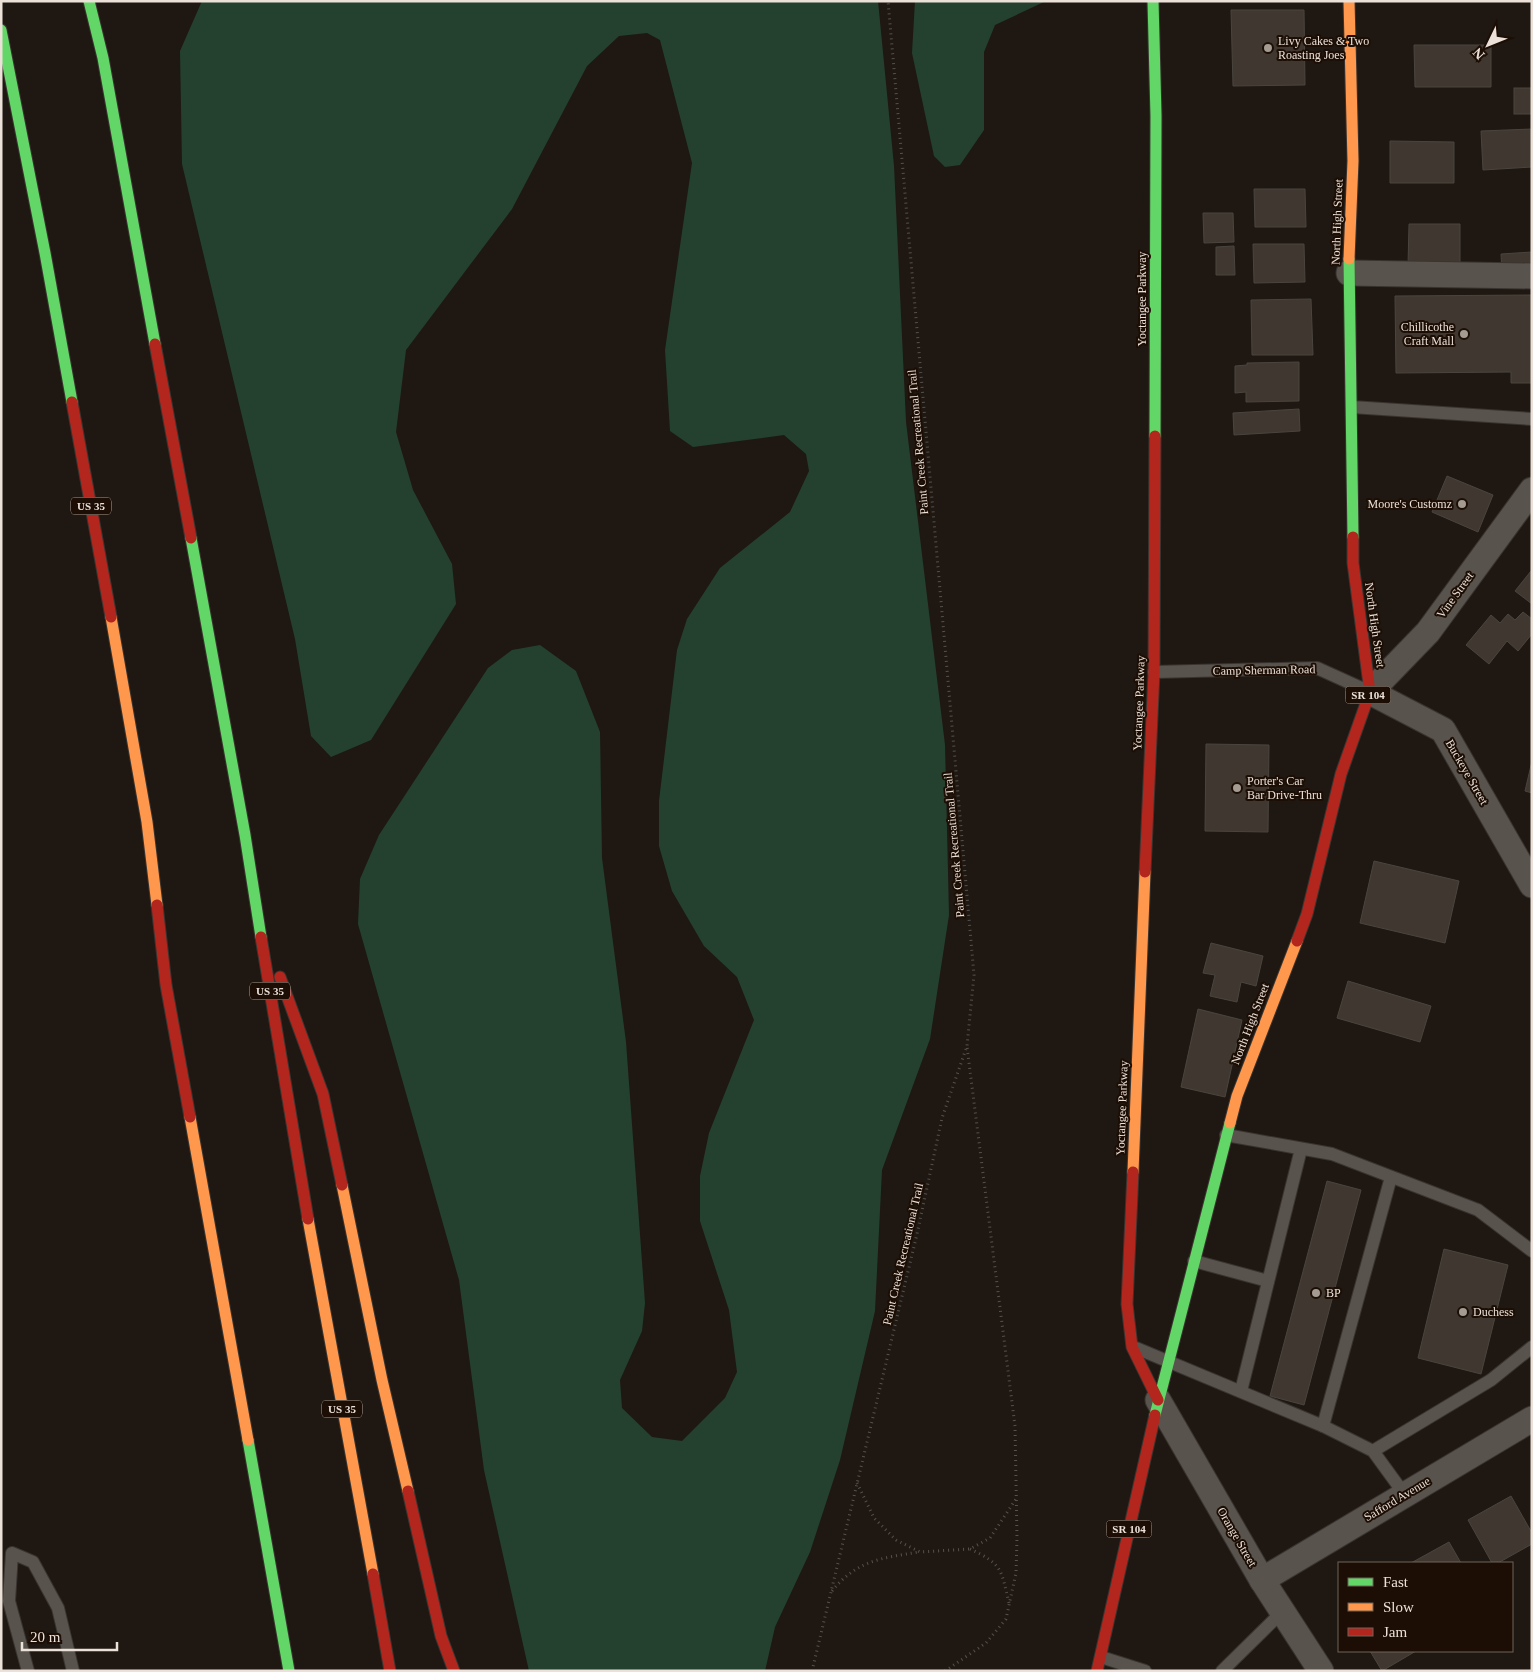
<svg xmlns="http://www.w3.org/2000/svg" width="1533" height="1672" font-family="Georgia,serif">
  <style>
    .forest { fill: #24412f }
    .building { fill: #403830; stroke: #4a443f }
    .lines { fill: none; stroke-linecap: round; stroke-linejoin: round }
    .lane-casing { stroke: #3a3430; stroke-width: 14 }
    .street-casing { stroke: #3a3430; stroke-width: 27 }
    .fast-casing { stroke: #3a3430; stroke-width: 13 }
    .slow-casing { stroke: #3a3430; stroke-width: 13 }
    .jam-casing { stroke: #3a3430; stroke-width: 13 }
    .path { stroke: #56514d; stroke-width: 3; stroke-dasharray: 1 4; stroke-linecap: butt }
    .lane { stroke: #59534e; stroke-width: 12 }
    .street { stroke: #59534e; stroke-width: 25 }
    .fast { stroke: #63d668; stroke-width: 11 }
    .slow { stroke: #ff974d; stroke-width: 11 }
    .jam { stroke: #b3261e; stroke-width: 11 }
    .poi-dot { fill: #a49b93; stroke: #1c0e04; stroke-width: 2 }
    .labels { text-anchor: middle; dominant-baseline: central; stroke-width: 4; stroke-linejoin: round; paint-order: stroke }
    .shield { fill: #1c0e04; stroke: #ada299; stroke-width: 1 }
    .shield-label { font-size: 11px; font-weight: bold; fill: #ebe1d9 }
    .poi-label { font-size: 12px; fill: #ebe1d9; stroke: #1c0e04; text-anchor: start }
    .street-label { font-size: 12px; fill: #ebe1d9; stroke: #1c0e04 }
  </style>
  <rect width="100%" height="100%" fill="#1f1812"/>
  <g class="forest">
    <path d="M202,1h676l16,165 12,256 39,323 4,170 -19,124 -48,131 -7,141 -35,149 -30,92 -35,75 -10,44h-236l-45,-201 -25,-190 -101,-356 2,-45 19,-44 109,-167 24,-18 28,-5 36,26 24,61 2,126 24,184 19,261 -3,28 -22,49 2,28 30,29 30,4 43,-43 12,-26 -8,-62 -29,-89v-45l9,-43 45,-113 -17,-43 -33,-31 -32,-55 -13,-45v-45l18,-151 10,-31 33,-51 70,-56 19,-41 -3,-17 -22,-19 -91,12 -23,-16 -5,-81 27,-187 -32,-123 -13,-7 -28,3 -32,30 -75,143 -106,141 -10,82 17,58 39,74 4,40 -85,136 -40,17 -20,-21 -16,-97 -113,-475 -2,-113z"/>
    <path d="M915,1h131l-51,24 -11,27v78l-24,35 -15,2 -11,-11 -22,-103z"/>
  </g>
  <g class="building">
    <path d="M1231,10h73l1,75 -72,1z"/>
    <path d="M1414,45h77v42h-76z"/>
    <rect x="1514" y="88" width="18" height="26"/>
    <path d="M1532,129v38l-49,3 -2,-39z"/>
    <path d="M1390,141l64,1v41h-64z"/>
    <path d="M1254,189h51l1,38h-51z"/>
    <path d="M1203,213h30l1,29 -30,1z"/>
    <path d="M1409,224h51v43l-52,-1z"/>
    <path d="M1253,244h51l1,38 -51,1z"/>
    <path d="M1234,246l1,29h-19v-28z"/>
    <path d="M1532,252v18l-30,2 -1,-18z"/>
    <path d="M1532,295v88h-21v-11l-115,1 -1,-77z"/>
    <path d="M1311,299l2,56h-61l-1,-55z"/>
    <path d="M1299,362v39l-53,1v-10l-11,1v-27l12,-1v-2z"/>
    <path d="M1299,409l1,22 -66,4 -1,-22z"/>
    <path d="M1447,476l46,19 -15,37 -46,-20z"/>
    <path d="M1531,571h1v33l-17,-13z"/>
    <path d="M1523,612l9,7v15l-14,17 -11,-10 -18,23 -23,-19 25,-30 9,8 8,-9 7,6z"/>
    <path d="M1206,744l63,1 -1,87 -63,-1z"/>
    <path d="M1532,761v32l-7,-2z"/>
    <path d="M1374,861l85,20 -14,62 -85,-20z"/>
    <path d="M1211,943l52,13 -7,30 -15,-4 -4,20 -27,-6 5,-21 -12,-2z"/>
    <path d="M1348,981l83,25 -11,36 -83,-24z"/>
    <path d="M1198,1009l44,11 -17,77 -44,-10z"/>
    <path d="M1327,1181l34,9 -57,215 -34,-9z"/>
    <path d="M1444,1249l64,16 -27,109 -63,-16z"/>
    <path d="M1511,1496l21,37v11l-34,19h-6l-24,-43z"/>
    <path d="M1449,1542l12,21h-50z"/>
    <path d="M1370,1651h46l-34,20z"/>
  </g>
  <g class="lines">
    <defs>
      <g id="lane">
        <path d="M1352,407l180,12"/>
        <path d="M1154,672l163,-4 53,24"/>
        <path d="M1226,1135l106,19 146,56 54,41"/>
        <path d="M1194,1261l74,20"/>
        <path d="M1136,1348l187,78 50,25 32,44"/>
        <path d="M1241,1391l60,-242"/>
        <path d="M1323,1426l68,-249"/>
        <path d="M1373,1451l118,-71 41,-33"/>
        <path d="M1101,1657l44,14"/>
        <path d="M28,1671l-19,-70 3,-48 21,9 25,46 15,63"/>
        <path d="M1222,1671l61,-60"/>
      </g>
      <g id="street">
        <path d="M1349,273l183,3"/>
        <path d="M1532,490l-104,142 -58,60 73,38 89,155"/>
        <path d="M1158,1400l104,180 59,91"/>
        <path d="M1262,1580l270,-161"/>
      </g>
      <g id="fast">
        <path d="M89,1l14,57 52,286"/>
        <path d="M1153,1l3,115 -1,320"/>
        <path d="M1,30l44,223 27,149"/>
        <path d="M1349,259l4,278"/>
        <path d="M191,538l54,297 16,102"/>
        <path d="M1155,1415l75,-292"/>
        <path d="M248,1440l41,231"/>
      </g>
      <g id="slow">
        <path d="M1349,1l4,160 -4,98"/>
        <path d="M111,617l36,205 10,83"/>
        <path d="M190,1117l58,323"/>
        <path d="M1230,1123l7,-27 60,-155"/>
        <path d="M1133,1172l12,-300"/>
        <path d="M342,1185l40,195 26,111"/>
        <path d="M308,1219l65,355"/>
      </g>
      <g id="jam">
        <path d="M155,344l36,194"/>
        <path d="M72,402l39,215"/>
        <path d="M1145,872l9,-200 1,-236"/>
        <path d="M157,905l9,80 24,132"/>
        <path d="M261,937l47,282"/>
        <path d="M1297,941l10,-27 34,-140 29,-82 -17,-129v-26"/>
        <path d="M280,977l43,117 19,91"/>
        <path d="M1133,1172l-6,132 5,43 26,53"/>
        <path d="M408,1491l33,145 13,35"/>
        <path d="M373,1574l17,97"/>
        <path d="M1097,1671l58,-256"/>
      </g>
    </defs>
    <use href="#lane" class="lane-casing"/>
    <use href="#street" class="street-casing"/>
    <use href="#fast" class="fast-casing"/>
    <use href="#slow" class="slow-casing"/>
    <use href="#jam" class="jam-casing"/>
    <g class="path">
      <path d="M857,1483l17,35 22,22 24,12 50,-3 20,-11 26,-39"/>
      <path d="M970,1549c33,15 31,21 39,54"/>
      <path d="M832,1591c25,-31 50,-33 87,-39"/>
      <path d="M812,1671l105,-437 25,-116 25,-72 7,-71 -86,-974"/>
      <path d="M945,1671l41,-28 20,-24 10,-46 1,-35 -2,-112 -48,-379"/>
    </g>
    <use href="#lane" class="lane"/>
    <use href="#street" class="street"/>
    <use href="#fast" class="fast"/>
    <use href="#slow" class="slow"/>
    <use href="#jam" class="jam"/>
  </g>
  <g class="poi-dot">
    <circle cx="1268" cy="48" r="5"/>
    <circle cx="1464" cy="334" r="5"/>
    <circle cx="1462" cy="504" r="5"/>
    <circle cx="1237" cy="788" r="5"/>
    <circle cx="1316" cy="1293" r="5"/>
    <circle cx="1463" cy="1312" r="5"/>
  </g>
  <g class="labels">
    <g class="shield">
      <rect x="71" y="497.5" width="40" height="17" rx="4"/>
      <rect x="1345.5" y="686.5" width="45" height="17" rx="4"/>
      <rect x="250" y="982.5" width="40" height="17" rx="4"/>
      <rect x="322" y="1400.5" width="40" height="17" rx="4"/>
      <rect x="1106.5" y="1520.5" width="45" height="17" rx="4"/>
    </g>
    <g class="shield-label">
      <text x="91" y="506">US 35</text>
      <text x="1368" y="695">SR 104</text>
      <text x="270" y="991">US 35</text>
      <text x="342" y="1409">US 35</text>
      <text x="1129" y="1529">SR 104</text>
    </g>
    <g class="poi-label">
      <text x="1278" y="41">Livy Cakes &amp; Two<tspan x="1278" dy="14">Roasting Joes</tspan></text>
      <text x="1454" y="327" text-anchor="end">Chillicothe<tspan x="1454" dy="14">Craft Mall</tspan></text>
      <text x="1452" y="504" text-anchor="end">Moore's Customz</text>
      <text x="1247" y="781">Porter's Car<tspan x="1247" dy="14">Bar Drive-Thru</tspan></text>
      <text x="1326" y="1293">BP</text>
      <text x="1473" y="1312">Duchess</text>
    </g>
    <g class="street-label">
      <text transform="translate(1337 222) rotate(-88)">North High Street</text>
      <text transform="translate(1142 299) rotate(-90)">Yoctangee Parkway</text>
      <text transform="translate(918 442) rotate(-95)">Paint Creek Recreational Trail</text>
      <text transform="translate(1455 595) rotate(-54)">Vine Street</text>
      <text transform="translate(1375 625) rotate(82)">North High Street</text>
      <text transform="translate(1264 670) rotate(-1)">Camp Sherman Road</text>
      <text transform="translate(1139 703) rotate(-88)">Yoctangee Parkway</text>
      <text transform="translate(1467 772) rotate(60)">Buckeye Street</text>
      <text transform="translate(954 845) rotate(-95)">Paint Creek Recreational Trail</text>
      <text transform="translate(1250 1024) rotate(-69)">North High Street</text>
      <text transform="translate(1122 1108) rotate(-88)">Yoctangee Parkway</text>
      <text transform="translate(903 1254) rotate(-77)">Paint Creek Recreational Trail</text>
      <text transform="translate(1397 1499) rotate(-31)">Safford Avenue</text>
      <text transform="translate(1237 1537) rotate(60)">Orange Street</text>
    </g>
  </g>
  <rect width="1533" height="1672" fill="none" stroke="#ebe1d9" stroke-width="5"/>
  <rect x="1338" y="1562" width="175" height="90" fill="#1c0e04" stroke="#6f6259"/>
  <rect x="1348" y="1578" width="25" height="8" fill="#63d668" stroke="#6f6259"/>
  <text x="1383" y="1587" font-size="15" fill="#ebe1d9">Fast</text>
  <rect x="1348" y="1603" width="25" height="8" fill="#ff974d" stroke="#6f6259"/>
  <text x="1383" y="1612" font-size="15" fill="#ebe1d9">Slow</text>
  <rect x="1348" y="1628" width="25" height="8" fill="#b3261e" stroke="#6f6259"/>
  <text x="1383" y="1637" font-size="15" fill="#ebe1d9">Jam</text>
  <g transform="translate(1488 45) rotate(227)" stroke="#1c0e04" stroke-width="4" paint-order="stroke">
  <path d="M0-4L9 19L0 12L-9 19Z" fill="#ebe1d9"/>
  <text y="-8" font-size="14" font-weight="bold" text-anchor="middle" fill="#ebe1d9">N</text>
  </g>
  <path d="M22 1642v8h95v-8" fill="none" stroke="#ebe1d9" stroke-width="2.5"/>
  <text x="30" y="1642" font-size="15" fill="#ebe1d9" stroke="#1c0e04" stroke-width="4" paint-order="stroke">20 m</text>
</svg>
